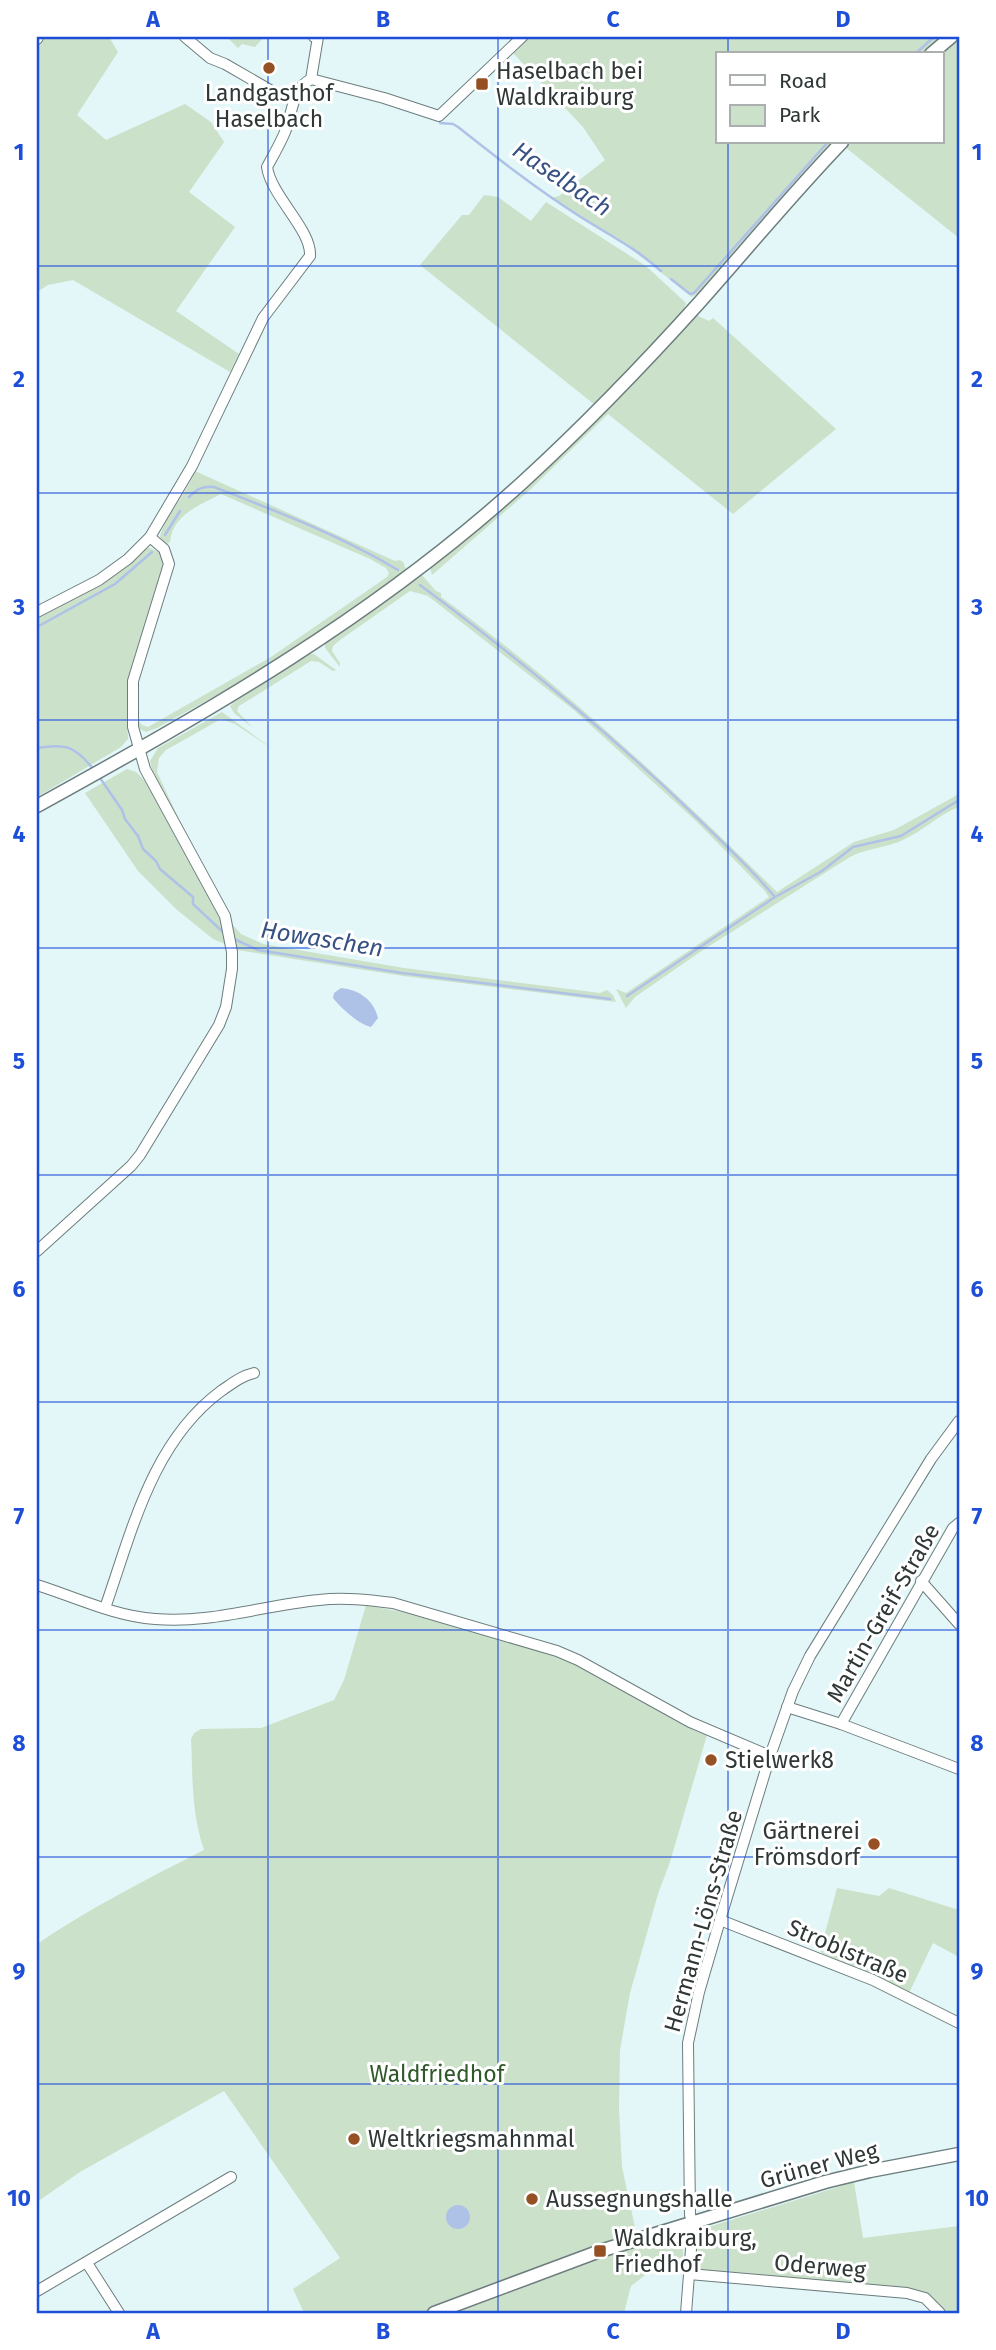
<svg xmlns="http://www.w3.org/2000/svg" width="996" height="2350" font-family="'Fira Sans',sans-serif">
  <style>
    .green { fill: #cce1c9 }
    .water { fill: #aec2e8 }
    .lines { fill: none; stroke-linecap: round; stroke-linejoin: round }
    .stream { stroke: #aec2e8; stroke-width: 2.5 }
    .minor-casing { stroke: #6c7d7e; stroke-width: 12 }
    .tertiary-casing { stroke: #6c7d7e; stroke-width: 15 }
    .minor { stroke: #fff; stroke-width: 10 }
    .tertiary { stroke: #fff; stroke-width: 12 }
    .grid { fill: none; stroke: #1d4ed8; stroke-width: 2; stroke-opacity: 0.55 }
    .poi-dot { fill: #955024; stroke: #fff; stroke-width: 2.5 }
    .labels { text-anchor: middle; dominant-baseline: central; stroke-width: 6; stroke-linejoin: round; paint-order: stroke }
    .poi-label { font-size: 23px; fill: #2f3737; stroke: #fff; text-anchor: start }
    .street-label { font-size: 23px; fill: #2f3737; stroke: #fff }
    .park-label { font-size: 23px; fill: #2f5929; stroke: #fff }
    .water-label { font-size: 24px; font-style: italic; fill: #385183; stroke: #fff }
    .neatline { fill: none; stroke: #1d4ed8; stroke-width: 2.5 }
    .grid-label { font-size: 23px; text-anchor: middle; font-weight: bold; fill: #1d4ed8 }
  </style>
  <rect width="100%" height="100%" fill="#e3f7f8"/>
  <g class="green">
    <path d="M41,37h68l9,15 -41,63 29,25 79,-36 26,18 13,20 -35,50 46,35 -59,84 63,43 -9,18 -157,-92 -25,5 -11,7v-189c2,-19 -6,-52 4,-66z"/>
    <path d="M227,37h37l-9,10 -13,-3 -4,4z"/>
    <path d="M530,37h410l-19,17h-203v88h115l-134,150 -7,5 -66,-52 -76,-47 9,-2 46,-36 -22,-33 -70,-74z"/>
    <path d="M959,38v200l-114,-91 5,-5h92l-2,-88z"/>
    <path d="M484,195l14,2 33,24 15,-19 100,64 40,37 -3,9 -88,93 -175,-140 42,-50h7z"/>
    <path d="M696,315l13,6 4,-3 123,111 -103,85 -125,-100 -76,74 -100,87 -2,-8 88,-73 44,-40z"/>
    <path d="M195,471l200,90 5,-1 4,3 2,8 -100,71 -46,29 -103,57 -11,4 -6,-3 -5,-14 7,10 6,2 123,-70 116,-80 2,-4 -3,-5 -16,-9 -149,-65c-21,11 -49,21 -51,48l-5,3 -5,-8c4,-20 27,-43 35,-66z"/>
    <path d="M150,548l11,5 3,12 -34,120 -3,28 1,26 -7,8 -84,50v-180l63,-33 43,-35z"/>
    <path d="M421,574l15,17 5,2v4c121,88 230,190 336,295l77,-50 40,-12 65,-36v13c-21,8 -36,24 -56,33 -17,8 -36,8 -53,17l-147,93 -68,47 -9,11 -10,-19 10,4 143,-96 -5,-7 -68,-69 -121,-110 -147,-115 -18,-5 -70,49 -7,6 -1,5 8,12v4l-15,-19v-6l39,-25z"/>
    <path d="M309,654h5l22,16 -3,1 -14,-9 -8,-1 -72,45 -2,5 16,17 -19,-15 -4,-7 3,-3z"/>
    <path d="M222,712l52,38 -39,-26 -14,-5 -55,31 -7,8 -2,14 34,73 -37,-68 -4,-16 8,-13z"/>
    <path d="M127,769l9,3 8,8 19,30 59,111 3,23 -12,-5 -37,-30 -38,-38 -53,-78z"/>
    <path d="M231,923l10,11 22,10 141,24 196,25 7,-3 6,5 3,7 -213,-26 -166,-26 -3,-4z"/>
    <path d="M366,1605l51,10 127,34 56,26 95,56 12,4 -37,127 -12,32 -28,99 -10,57 -1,59 3,58 14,65 30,-9 8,14 8,-2 2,33 -35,4 -18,14 -7,27h-320l-11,-24 47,-31 -116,-167 -144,81 -43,30v-258c53,-36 110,-65 167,-94 -13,-39 -11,-71 -13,-111l3,-6 7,-4 60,-1 73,-28 10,-20z"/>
    <path d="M837,1888l42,8 10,-8 70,22v47l-26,-14 -24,50 -89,-41z"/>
    <path d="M854,2182l9,56 96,-12v87h-13l-18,-18 -20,-6 -206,-18 -5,-4 1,-30 7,-9z"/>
  </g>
  <g class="water">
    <path d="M341,988c18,2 32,11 37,30l-7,9c-13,-3 -30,-19 -38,-29l1,-5z"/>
    <circle cx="458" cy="2217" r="12"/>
  </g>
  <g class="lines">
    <g class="stream">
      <path d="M915,54l19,-17"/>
      <path d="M440,123l13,1 5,3c38,30 77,61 118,87 29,19 59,33 85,57"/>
      <path d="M671,279l19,15 4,-1 134,-151"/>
      <path d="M189,497c8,-8 13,-11 25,-10 62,24 126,48 184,83"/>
      <path d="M165,535l15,-24"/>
      <path d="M420,585c94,70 185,144 269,225 30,29 60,56 86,87"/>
      <path d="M37,627l78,-43 37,-32"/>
      <path d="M37,748c29,-5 38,-2 57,22"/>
      <path d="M100,778l22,32 3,9 13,17 5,13 13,12 4,8 33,28v7l31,29"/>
      <path d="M232,938l26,12 144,23 208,26"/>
      <path d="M627,996l148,-99 47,-26 31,-24 48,-11 58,-36"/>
    </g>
    <defs>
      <g id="minor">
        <path d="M185,37l25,21 15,6 52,30 17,5"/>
        <path d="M37,39l1,-2"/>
        <path d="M311,79l73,19 55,18 83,-79"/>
        <path d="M37,612l62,-32 29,-21 22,-22 42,-71 71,-148 47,-62c2,-26 -39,-60 -43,-89 6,-11 13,-23 18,-35 8,-19 6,-42 26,-53l7,-42h-4"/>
        <path d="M37,1251l94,-85 9,-11 79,-130 7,-18 6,-38v-17l-7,-36 -80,-147 -12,-42v-46l36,-117 -5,-15 -14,-12"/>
        <path d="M921,1581l38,43"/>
        <path d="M37,1585c38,12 77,31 118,34 55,5 109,-14 164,-19 25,-3 50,0 74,3l164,48 21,9 112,62 80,34"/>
        <path d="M105,1608c27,-77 47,-166 116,-217 12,-8 20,-15 33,-18"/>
        <path d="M787,1707l54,17 118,45"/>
        <path d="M841,1724l112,-196 6,-5"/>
        <path d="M720,1920l153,60 86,43"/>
        <path d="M87,2263l32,50"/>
        <path d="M689,2274l218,19 18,5 15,15"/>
        <path d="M37,2291l194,-114"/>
        <path d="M686,2313l7,-89 -3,-9 -2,-172 11,-51 21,-72 50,-164 23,-65 17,-35 121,-197 28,-38"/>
      </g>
      <g id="tertiary">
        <path d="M931,54l20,-17"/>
        <path d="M37,806c174,-96 339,-190 487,-325 61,-56 119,-116 174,-177 48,-54 94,-110 144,-162"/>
        <path d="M434,2313l166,-62 225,-69 45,-11 89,-17"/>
      </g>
    </defs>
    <use href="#minor" class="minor-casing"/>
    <use href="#tertiary" class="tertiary-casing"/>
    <use href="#minor" class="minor"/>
    <use href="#tertiary" class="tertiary"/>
  </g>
  <path class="grid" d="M268,37v2276M498,37v2276M728,37v17M728,142v2171M37,266h922M37,493h922M37,720h922M37,948h922M37,1175h922M37,1402h922M37,1630h922M37,1857h922M37,2084h922"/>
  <g class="poi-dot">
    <circle cx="269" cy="68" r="7"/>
    <rect x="475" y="77" width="14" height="14" rx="3.5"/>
    <circle cx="711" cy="1760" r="7"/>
    <circle cx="874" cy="1844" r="7"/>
    <circle cx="354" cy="2139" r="7"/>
    <circle cx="532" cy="2199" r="7"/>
    <rect x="593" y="2244" width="14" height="14" rx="3.5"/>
  </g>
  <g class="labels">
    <g class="poi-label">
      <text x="496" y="71">Haselbach bei<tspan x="496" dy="26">Waldkraiburg</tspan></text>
      <text x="269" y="93" text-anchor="middle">Landgasthof<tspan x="269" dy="26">Haselbach</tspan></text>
      <text x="725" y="1760">Stielwerk8</text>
      <text x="860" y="1831" text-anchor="end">Gärtnerei<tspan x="860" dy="26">Frömsdorf</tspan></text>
      <text x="368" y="2139">Weltkriegsmahnmal</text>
      <text x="546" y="2199">Aussegnungshalle</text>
      <text x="614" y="2238">Waldkraiburg,<tspan x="614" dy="26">Friedhof</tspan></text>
    </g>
    <g class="street-label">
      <text transform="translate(883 1613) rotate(-60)">Martin-Greif-Straße</text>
      <text transform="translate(703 1921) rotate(-74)">Hermann-Löns-Straße</text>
      <text transform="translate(848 1951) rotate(23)">Stroblstraße</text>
      <text transform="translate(819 2165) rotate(-15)">Grüner Weg</text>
      <text transform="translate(820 2266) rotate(5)">Oderweg</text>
    </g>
    <g class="park-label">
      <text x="437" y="2074">Waldfriedhof</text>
    </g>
    <g class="water-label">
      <text transform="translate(562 179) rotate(34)">Haselbach</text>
      <text transform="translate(322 939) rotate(9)">Howaschen</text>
    </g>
  </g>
  <rect width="996" height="2350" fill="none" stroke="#ffffff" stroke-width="77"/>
  <rect x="716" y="52" width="228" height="91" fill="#ffffff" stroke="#acafaf" stroke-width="2"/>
  <rect x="730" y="75" width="35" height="10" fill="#ffffff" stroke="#acafaf" stroke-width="2"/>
  <text x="779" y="88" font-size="21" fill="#2f3737">Road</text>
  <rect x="730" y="105" width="35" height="21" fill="#cce1c9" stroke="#acafaf" stroke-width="2"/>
  <text x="779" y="122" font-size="21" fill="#2f3737">Park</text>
  <rect x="38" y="38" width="920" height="2274" class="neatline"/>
  <g class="grid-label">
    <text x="153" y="27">A</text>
    <text x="383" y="27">B</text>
    <text x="613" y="27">C</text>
    <text x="843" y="27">D</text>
    <text x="19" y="160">1</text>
    <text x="977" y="160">1</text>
    <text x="19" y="387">2</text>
    <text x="977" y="387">2</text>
    <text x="19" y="615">3</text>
    <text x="977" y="615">3</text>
    <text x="19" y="842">4</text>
    <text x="977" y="842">4</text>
    <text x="19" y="1069">5</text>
    <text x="977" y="1069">5</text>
    <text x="19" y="1297">6</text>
    <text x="977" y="1297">6</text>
    <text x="19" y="1524">7</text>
    <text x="977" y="1524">7</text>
    <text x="19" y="1751">8</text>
    <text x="977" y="1751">8</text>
    <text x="19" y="1979">9</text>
    <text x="977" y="1979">9</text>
    <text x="19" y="2206">10</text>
    <text x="977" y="2206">10</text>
    <text x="153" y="2339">A</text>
    <text x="383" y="2339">B</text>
    <text x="613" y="2339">C</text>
    <text x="843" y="2339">D</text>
  </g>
</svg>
